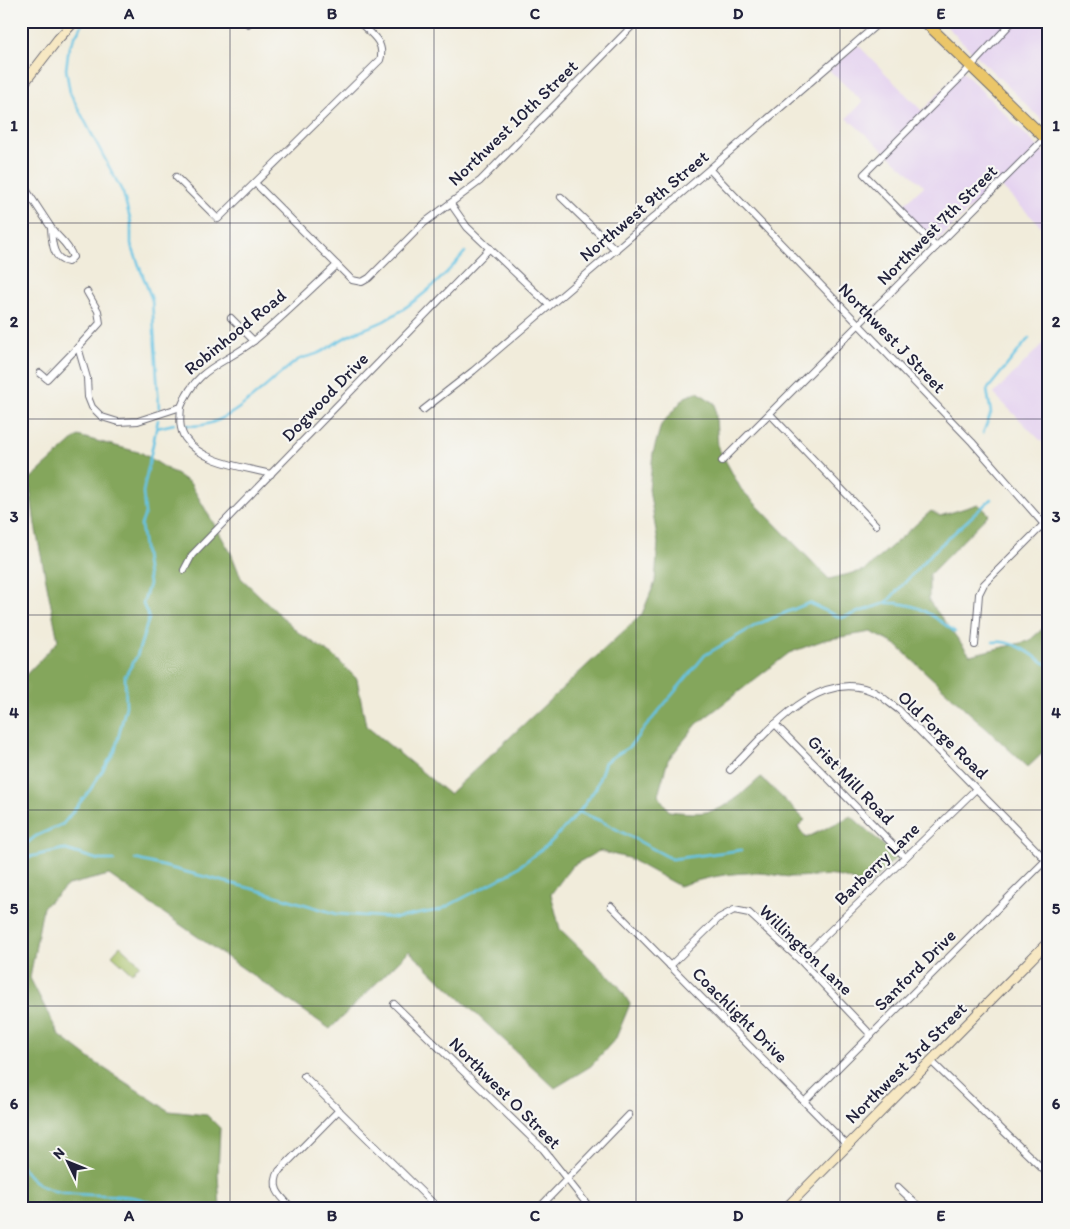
<svg xmlns="http://www.w3.org/2000/svg" width="1070" height="1229" font-family="Itim,sans-serif">
  <style>
    .built { fill: #e5d3f0 }
    .green { fill: #a6bf66; stroke: #647050 }
    .forest { fill: #84a65b; stroke: #53644b }
    .lines { fill: none; stroke-linecap: round; stroke-linejoin: round }
    .stream { stroke: #66c4e4; stroke-width: 2.5 }
    .street-casing { stroke: #6a6973; stroke-width: 8 }
    .secondary-casing { stroke: #6a6973; stroke-width: 11 }
    .primary-casing { stroke: #6a6973; stroke-width: 12 }
    .street { stroke: #fff; stroke-width: 6 }
    .secondary { stroke: #f7e8c3; stroke-width: 9 }
    .primary { stroke: #ebc669; stroke-width: 10 }
    .grid { fill: none; stroke: #22223b; stroke-width: 1; stroke-opacity: 0.55 }
    .labels { text-anchor: middle; dominant-baseline: central; stroke-width: 4.5; stroke-linejoin: round; paint-order: stroke }
    .street-label { font-size: 18px; fill: #22223b; stroke: #f6f6f2 }
    .neatline { fill: none; stroke: #22223b; stroke-width: 2 }
    .grid-label { font-size: 16px; text-anchor: middle; font-weight: bold; fill: #22223b }
  </style>
  <rect width="100%" height="100%" fill="#f6f6f2"/>
  <filter id="ink" filterUnits="userSpaceOnUse"><feTurbulence type="fractalNoise" baseFrequency=".02" numOctaves="2"/><feDisplacementMap in="SourceGraphic" scale="10" xChannelSelector="R" yChannelSelector="G"/><feConvolveMatrix kernelMatrix="1 2 1 2 8 2 1 2 1" color-interpolation-filters="sRGB"/></filter>
  <filter id="wash" filterUnits="userSpaceOnUse"><feTurbulence type="fractalNoise" baseFrequency=".0096" numOctaves="4" result="noise"/><feDisplacementMap in="SourceGraphic" scale="20" xChannelSelector="R" yChannelSelector="G"/><feGaussianBlur stdDeviation="1.12" result="paint"/><feColorMatrix in="noise" values="0 0 0 0 0 0 0 0 0 0 0 0 0 0 0 0 0 1.4 0 .05"/><feComposite in="paint" operator="in"/></filter>
  <g filter="url(#wash)">
    <rect width="100%" height="100%" fill="#f1ecdb"/>
    <g class="built">
      <path d="M941,21h108v106z"/>
      <path d="M858,45l64,66 39,-41 88,88v76l-53,-52 -60,61 -36,-35 24,-22 -77,-68 16,-16 -34,-32z"/>
      <path d="M1049,337v112l-55,-55z"/>
    </g>
    <path class="green" d="M120,946l20,18 -8,9 -20,-18z"/>
    <path class="forest" d="M698,392l17,12 3,43 23,42 88,90 36,-9 66,-59 9,5 38,-12 11,10 -60,61v26l41,54 59,-14 20,-18v124l-21,20 -133,-123 -24,-12 -47,8 -35,13 -92,71 -29,36 -10,35 11,16c49,6 56,-2 92,-34l44,43 -7,7 8,11 45,-22 46,41 -30,30c-31,-17 -45,-10 -78,-10 -11,-1 -21,-4 -31,-4 -27,-1 -54,5 -79,13l-51,-28 -29,-7 -27,15 -21,28 9,35 58,56 12,19 -14,34 -25,28 -36,22 -146,-137 -79,78 -221,-154 -41,10 -25,22 -13,71 29,57 34,26 76,50 38,4 13,13 -2,46 2,34h-199v-528l37,-39 -23,-116 -6,-45 49,-44 64,17 48,30 41,70 10,25 58,55 35,23 23,23 9,47 83,68 193,-180 13,-32 3,-39 -9,-54 4,-36 8,-28 24,-28z"/>
    <g class="lines">
      <g class="stream">
        <path d="M84,21l-15,26 -3,22 4,24 53,100 8,29v22l21,56 7,108"/>
        <path d="M186,425c40,8 81,-44 112,-65 7,-4 17,-4 25,-9 10,-6 18,-12 29,-17 10,-5 22,-8 32,-13 33,-19 57,-40 81,-69"/>
        <path d="M157,428l17,-4"/>
        <path d="M983,433l8,-20 -4,-23 42,-52"/>
        <path d="M886,603c32,-1 44,11 69,29"/>
        <path d="M993,642c21,-3 39,13 56,24"/>
        <path d="M579,812l22,9 71,38 69,-9"/>
        <path d="M21,848l15,-12 27,-12 27,-34 25,-39 11,-45 -1,-30 12,-20 12,-38 -6,-14 6,-20 -8,-59 4,-11 -2,-22 15,-72"/>
        <path d="M21,859l42,-10 36,11h15"/>
        <path d="M135,859l122,31 80,24 60,4 43,-8 69,-36 41,-31 29,-31 17,-24 9,-26 24,-15 76,-92 53,-31 51,-21 32,15 45,-15 46,-50 59,-54"/>
        <path d="M21,1165c28,51 102,14 139,43"/>
      </g>
    </g>
  </g>
  <g filter="url(#ink)">
    <g class="lines">
      <defs>
        <g id="street">
          <path d="M245,21l3,3 2,-3"/>
          <path d="M710,170l262,272 77,88"/>
          <path d="M176,177l42,42 162,-159c6,-18 -10,-27 -22,-39"/>
          <path d="M21,182c10,15 19,29 29,44 7,12 17,15 23,31l-5,5c-16,-2 -16,-22 -17,-34"/>
          <path d="M255,183l97,97 10,2 7,-4 55,-55 56,-42 157,-160"/>
          <path d="M561,197l55,53"/>
          <path d="M451,204l16,23 82,78"/>
          <path d="M936,247l-72,-73 97,-97 52,-56"/>
          <path d="M87,292l11,19 2,12 -22,24 9,31 1,19 4,10 10,10 16,5 20,-1 43,-14c16,-41 43,-42 74,-67 28,-23 55,-50 82,-75"/>
          <path d="M231,318l23,23"/>
          <path d="M40,373l7,6 31,-32"/>
          <path d="M181,407c-1,11 -2,22 4,31 17,25 59,29 86,36"/>
          <path d="M423,410l50,-39 189,-161 219,-189"/>
          <path d="M770,414l106,111"/>
          <path d="M722,461l323,-323"/>
          <path d="M184,570l8,-15 298,-307"/>
          <path d="M975,645l4,-51 5,-10 60,-60"/>
          <path d="M775,724l130,133"/>
          <path d="M730,770c35,-35 91,-108 148,-76 7,5 14,11 21,16l150,153"/>
          <path d="M611,906l236,239"/>
          <path d="M800,960l176,-171"/>
          <path d="M670,966l49,-48 15,-8 15,3 51,47 71,75"/>
          <path d="M394,1004l149,145 47,59"/>
          <path d="M931,1061l118,114"/>
          <path d="M304,1076l134,132"/>
          <path d="M805,1101l241,-241"/>
          <path d="M898,1187l22,21"/>
          <path d="M292,1208c-12,-12 -22,-20 -13,-37l60,-61"/>
          <path d="M539,1208l90,-93"/>
        </g>
        <g id="secondary">
          <path d="M21,87l37,-48 17,-18"/>
          <path d="M786,1208l263,-267"/>
        </g>
        <path id="primary" d="M924,21l125,121"/>
      </defs>
      <use href="#street" class="street-casing"/>
      <use href="#secondary" class="secondary-casing"/>
      <use href="#primary" class="primary-casing"/>
      <use href="#street" class="street"/>
      <use href="#secondary" class="secondary"/>
      <use href="#primary" class="primary"/>
    </g>
  </g>
  <path class="grid" d="M230,21v1187M434,21v1187M636,21v1187M840,21v1187M21,223h1028M21,419h1028M21,615h1028M21,810h1028M21,1006h1028"/>
  <g class="labels">
    <g class="street-label">
      <text transform="translate(513 123) rotate(-44)">Northwest 10th Street</text>
      <text transform="translate(644 206) rotate(-40)">Northwest 9th Street</text>
      <text transform="translate(937 225) rotate(-45)">Northwest 7th Street</text>
      <text transform="translate(235 332) rotate(-39)">Robinhood Road</text>
      <text transform="translate(892 338) rotate(46)">Northwest J Street</text>
      <text transform="translate(325 397) rotate(-46)">Dogwood Drive</text>
      <text transform="translate(943 735) rotate(44)">Old Forge Road</text>
      <text transform="translate(851 780) rotate(46)">Grist Mill Road</text>
      <text transform="translate(877 864) rotate(-44)">Barberry Lane</text>
      <text transform="translate(806 950) rotate(44)">Willington Lane</text>
      <text transform="translate(915 970) rotate(-45)">Sanford Drive</text>
      <text transform="translate(740 1015) rotate(45)">Coachlight Drive</text>
      <text transform="translate(906 1063) rotate(-45)">Northwest 3rd Street</text>
      <text transform="translate(505 1093) rotate(45)">Northwest O Street</text>
    </g>
  </g>
  <rect width="1070" height="1229" fill="none" stroke="#f6f6f2" stroke-width="55"/>
  <g transform="translate(68 1162) rotate(313)" stroke="#f6f6f2" stroke-width="4" paint-order="stroke">
  <path d="M0-4L9 19L0 12L-9 19Z" fill="#22223b"/>
  <text y="-8" font-size="14" font-weight="bold" text-anchor="middle" fill="#22223b">N</text>
  </g>
  <rect x="28" y="28" width="1014" height="1174" class="neatline"/>
  <g class="grid-label">
    <text x="129" y="19">A</text>
    <text x="332" y="19">B</text>
    <text x="535" y="19">C</text>
    <text x="738" y="19">D</text>
    <text x="941" y="19">E</text>
    <text x="14" y="131">1</text>
    <text x="1056" y="131">1</text>
    <text x="14" y="327">2</text>
    <text x="1056" y="327">2</text>
    <text x="14" y="522">3</text>
    <text x="1056" y="522">3</text>
    <text x="14" y="718">4</text>
    <text x="1056" y="718">4</text>
    <text x="14" y="914">5</text>
    <text x="1056" y="914">5</text>
    <text x="14" y="1109">6</text>
    <text x="1056" y="1109">6</text>
    <text x="129" y="1221">A</text>
    <text x="332" y="1221">B</text>
    <text x="535" y="1221">C</text>
    <text x="738" y="1221">D</text>
    <text x="941" y="1221">E</text>
  </g>
</svg>
